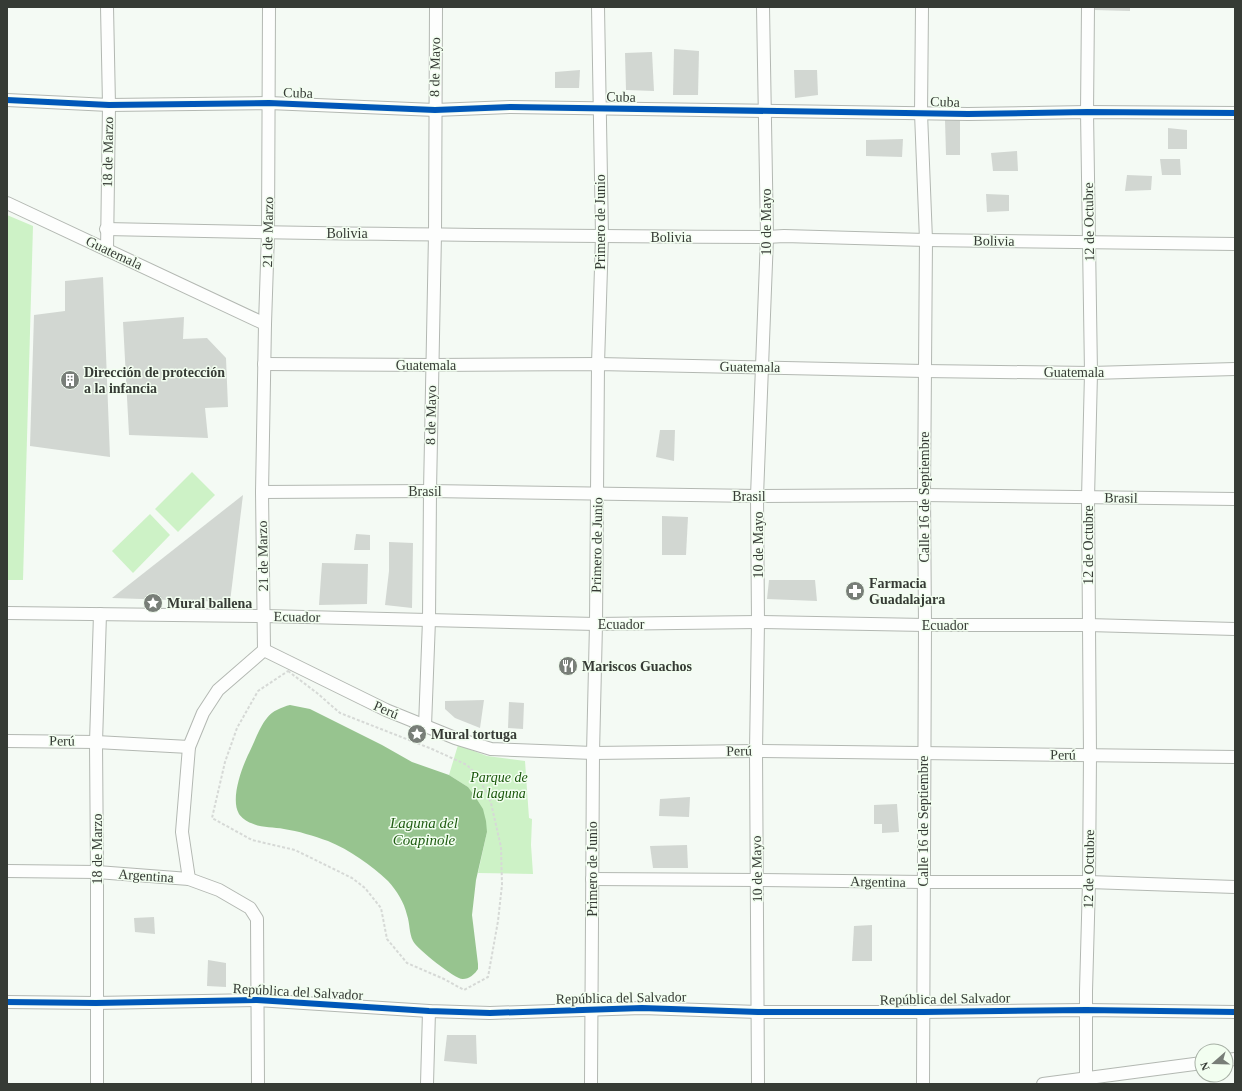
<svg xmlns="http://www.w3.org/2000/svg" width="1242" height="1091" font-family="Georgia,serif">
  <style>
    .green { fill: #cdf2c6 }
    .water { fill: #97c48f }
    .building { fill: #d2d7d2 }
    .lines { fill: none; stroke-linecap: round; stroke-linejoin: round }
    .minor-casing { stroke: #b3b8b2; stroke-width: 14 }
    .path { stroke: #d6d9d6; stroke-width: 2; stroke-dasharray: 3 2; stroke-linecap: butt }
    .minor { stroke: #fdfefd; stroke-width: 12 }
    .cycleway-casing { stroke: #f2fef0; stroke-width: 8 }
    .cycleway { stroke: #0057b8; stroke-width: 6 }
    .labels { text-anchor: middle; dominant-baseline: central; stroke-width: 3; stroke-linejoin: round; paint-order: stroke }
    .street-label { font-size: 14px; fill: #363b35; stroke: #f2fef0 }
    .poi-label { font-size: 14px; font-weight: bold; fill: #363b35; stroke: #f2fef0; text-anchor: start }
    .park-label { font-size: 14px; font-style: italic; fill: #19560a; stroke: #f2fef0 }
    .water-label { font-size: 15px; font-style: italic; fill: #205d13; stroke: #f2fef0 }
  </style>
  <rect width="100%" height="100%" fill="#f4faf4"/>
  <g class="green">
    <path d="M7,215l26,11 -10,354h-16z"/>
    <path d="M192,472l23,23 -37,37 -23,-23z"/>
    <path d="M150,514l20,21 -37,38 -21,-22z"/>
    <path d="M458,745l29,11 38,5 4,57 3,1 -1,26 2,29 -55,-1 9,-41 -19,-45 -19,-12z"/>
  </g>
  <path class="water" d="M290,705l20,4 72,36 30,17 37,13 19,12 8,11 7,11 3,12 1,11 -11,48 -4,35 6,49v5c-3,5 -9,10 -15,10 -7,1 -46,-30 -50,-38 -4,-8 -3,-17 -6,-26 -3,-13 -10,-24 -19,-34 -17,-16 -38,-31 -60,-40 -14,-5 -30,-10 -44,-12 -11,-2 -23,-1 -33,-6 -4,-1 -10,-6 -12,-9 -9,-15 3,-47 10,-61 5,-10 11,-27 18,-35 5,-7 15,-11 23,-13z"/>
  <g class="building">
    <path d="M1095,7h35v4l-35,-1z"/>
    <path d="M674,49l25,2 -1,44h-25z"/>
    <path d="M652,52l2,39 -28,-1 -1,-37z"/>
    <path d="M580,70l-1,18h-24v-16z"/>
    <path d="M794,70h23l1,25 -23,3z"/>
    <path d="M945,120h15v35h-14z"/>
    <path d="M1168,128l19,2v19h-19z"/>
    <path d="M903,139l-1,18 -36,-1v-16z"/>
    <path d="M1017,151l1,20h-25l-2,-18z"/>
    <path d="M1160,159h20l1,16h-19z"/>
    <path d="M1127,175l25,1 -1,14 -26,1z"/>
    <path d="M986,194l23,1v16l-22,1z"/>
    <path d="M103,277l7,180 -80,-11 4,-131 31,-4v-30z"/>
    <path d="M184,317l-1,22 24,-1 19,20 2,49 -23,1 3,30 -79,-3 -6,-113z"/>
    <path d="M660,430h15l-1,31 -18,-4z"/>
    <path d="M243,495l-13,107 -118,-4z"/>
    <path d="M662,516l26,1 -2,38h-24z"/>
    <path d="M356,534l14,1v15h-16z"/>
    <path d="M389,542l24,1 -1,65 -27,-3 4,-34z"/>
    <path d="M322,563l46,1 -1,40 -48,1z"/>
    <path d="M769,580h46l2,21 -50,-2z"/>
    <path d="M484,700l-4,28 -25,-10 -10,-9v-8z"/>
    <path d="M509,702l15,1 -1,26 -15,-1z"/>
    <path d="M690,797l-1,20 -30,-1 1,-17z"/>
    <path d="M897,804l2,28 -17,1v-9h-8v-19z"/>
    <path d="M687,845l1,23h-35l-3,-22z"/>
    <path d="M154,917l1,17 -20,-2 -1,-14z"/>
    <path d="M872,925v36h-20l2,-35z"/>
    <path d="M208,960l18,3v24l-19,-1z"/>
    <path d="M447,1035h29l1,29 -33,-3z"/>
  </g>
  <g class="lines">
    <defs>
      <g id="minor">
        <path d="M107,7l2,98 -2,145"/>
        <path d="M922,7l-1,106 5,127 -2,255 1,130 -2,459"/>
        <path d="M7,100l102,5 160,-2 166,7 76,-3 457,7 119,-2 148,1"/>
        <path d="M7,203l258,121"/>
        <path d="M106,229c220,5 441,7 661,8l17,-1 142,4 309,4"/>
        <path d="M264,364l168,1 166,-1 326,7 167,2 144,-4"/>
        <path d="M262,492l168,-1 327,5 167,-1 311,4"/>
        <path d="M7,613l257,3 332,8 162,-2 167,3h163l147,4"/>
        <path d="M264,650l122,60 69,28 36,11 102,4 163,-2 479,6"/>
        <path d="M425,726l4,-106 1,-129 5,-257 1,-227"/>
        <path d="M7,741l89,1 93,5"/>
        <path d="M7,871l90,1 92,7 30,11 31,18 7,11 1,165"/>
        <path d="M189,879l-7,-47 7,-85 14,-34 15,-23 46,-40 -2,-158 3,-168 3,-91 1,-226"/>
        <path d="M592,879l165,1 166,2h166l146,5"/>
        <path d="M7,1002l89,1 161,-3 172,11 61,2 152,-5 116,4h166l162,-2 149,2"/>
        <path d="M1226,1060l9,-1"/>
        <path d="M97,1084v-212l-1,-130 4,-128"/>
        <path d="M427,1084l2,-73"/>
        <path d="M591,1084l2,-331 3,-129 2,-260 4,-128 -4,-229"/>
        <path d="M758,1084l-2,-333 2,-129 -1,-126 10,-259 -4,-230"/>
        <path d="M1043,1084l159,-21"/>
        <path d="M1086,1084v-93l3,-109 1,-127 -2,-257 3,-125 -4,-261 1,-105"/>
      </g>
    </defs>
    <use href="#minor" class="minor-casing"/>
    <path class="path" d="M288,671l29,22 23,20 92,36 35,16 12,12 12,26 10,44 1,38 -4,36 -10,56 -24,13 -20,-11 -37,-16 -20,-24 -6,-31 -16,-20 -13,-10 -57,-28 -43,-10 -40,-22 13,-56 12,-34 21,-37z"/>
    <use href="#minor" class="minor"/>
    <defs>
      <g id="cycleway">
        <path d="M7,100l102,5 160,-2 166,7 76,-3 457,7 119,-2 148,1"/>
        <path d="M7,1002l89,1 161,-3 172,11 61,2 152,-5 116,4h166l162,-2 149,2"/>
      </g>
    </defs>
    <use href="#cycleway" class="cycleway-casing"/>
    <use href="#cycleway" class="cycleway"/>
  </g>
  <defs>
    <symbol id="building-disc" viewBox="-11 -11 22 22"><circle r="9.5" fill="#787e78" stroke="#f2fef0"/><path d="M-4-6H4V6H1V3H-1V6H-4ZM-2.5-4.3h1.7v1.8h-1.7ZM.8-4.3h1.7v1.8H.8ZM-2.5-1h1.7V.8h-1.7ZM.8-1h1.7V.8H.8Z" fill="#fff"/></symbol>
    <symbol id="pharmacy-disc" viewBox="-11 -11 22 22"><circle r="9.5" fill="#787e78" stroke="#f2fef0"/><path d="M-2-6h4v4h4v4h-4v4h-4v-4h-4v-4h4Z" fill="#fff"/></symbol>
    <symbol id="sight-disc" viewBox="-11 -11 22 22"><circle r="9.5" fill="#787e78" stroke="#f2fef0"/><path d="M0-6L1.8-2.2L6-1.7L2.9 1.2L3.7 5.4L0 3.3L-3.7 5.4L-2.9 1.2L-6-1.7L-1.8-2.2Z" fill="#fff"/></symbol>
    <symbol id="restaurant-disc" viewBox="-11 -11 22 22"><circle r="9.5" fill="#787e78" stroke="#f2fef0"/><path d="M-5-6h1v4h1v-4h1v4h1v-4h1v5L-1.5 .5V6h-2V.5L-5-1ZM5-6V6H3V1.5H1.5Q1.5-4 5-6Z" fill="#fff"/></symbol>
  </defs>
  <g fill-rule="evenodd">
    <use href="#building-disc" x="59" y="369" width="22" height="22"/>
    <use href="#pharmacy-disc" x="844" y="580" width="22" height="22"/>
    <use href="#sight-disc" x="142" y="592" width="22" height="22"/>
    <use href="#restaurant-disc" x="557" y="655" width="22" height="22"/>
    <use href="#sight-disc" x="406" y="723" width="22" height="22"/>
  </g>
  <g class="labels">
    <g class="street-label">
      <text transform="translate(435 67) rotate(-89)">8 de Mayo</text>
      <text transform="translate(298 93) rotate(2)">Cuba</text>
      <text transform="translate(621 97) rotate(1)">Cuba</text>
      <text transform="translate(945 102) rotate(2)">Cuba</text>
      <text transform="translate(108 152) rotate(-89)">18 de Marzo</text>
      <text transform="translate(600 222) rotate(-90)">Primero de Junio</text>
      <text transform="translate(766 222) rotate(-90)">10 de Mayo</text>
      <text transform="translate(1089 222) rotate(-91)">12 de Octubre</text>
      <text transform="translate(268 232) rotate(-89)">21 de Marzo</text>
      <text x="347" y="233">Bolivia</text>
      <text x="671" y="237">Bolivia</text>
      <text transform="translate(994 241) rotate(1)">Bolivia</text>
      <text transform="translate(114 253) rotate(25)">Guatemala</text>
      <text x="426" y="365">Guatemala</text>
      <text transform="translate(750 367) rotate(1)">Guatemala</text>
      <text x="1074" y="372">Guatemala</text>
      <text transform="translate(431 415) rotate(-89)">8 de Mayo</text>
      <text x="425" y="491">Brasil</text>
      <text x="749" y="496">Brasil</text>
      <text transform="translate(924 497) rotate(-90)">Calle 16 de Septiembre</text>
      <text transform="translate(1121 498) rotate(1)">Brasil</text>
      <text transform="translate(597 545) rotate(-89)">Primero de Junio</text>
      <text transform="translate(758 545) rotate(-90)">10 de Mayo</text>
      <text transform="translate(1088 545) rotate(-90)">12 de Octubre</text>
      <text transform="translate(263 556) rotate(-91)">21 de Marzo</text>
      <text transform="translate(297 617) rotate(1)">Ecuador</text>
      <text x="621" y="624">Ecuador</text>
      <text x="945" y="625">Ecuador</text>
      <text transform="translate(386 710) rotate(24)">Perú</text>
      <text transform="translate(62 741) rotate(1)">Perú</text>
      <text transform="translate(739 751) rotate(-1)">Perú</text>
      <text transform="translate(1063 755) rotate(1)">Perú</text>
      <text transform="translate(923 821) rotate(-90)">Calle 16 de Septiembre</text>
      <text transform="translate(97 849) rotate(-90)">18 de Marzo</text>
      <text transform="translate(592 869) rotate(-90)">Primero de Junio</text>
      <text transform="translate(757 869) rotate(-91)">10 de Mayo</text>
      <text transform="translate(1089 869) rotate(-89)">12 de Octubre</text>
      <text transform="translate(146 876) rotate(4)">Argentina</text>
      <text transform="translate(878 882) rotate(1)">Argentina</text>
      <text transform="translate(298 992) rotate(3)">República del Salvador</text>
      <text transform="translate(621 998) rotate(-1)">República del Salvador</text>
      <text transform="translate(945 999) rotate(-1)">República del Salvador</text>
    </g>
    <g class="poi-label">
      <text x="84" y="372">Dirección de protección<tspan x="84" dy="16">a la infancia</tspan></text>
      <text x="869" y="583">Farmacia<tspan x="869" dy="16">Guadalajara</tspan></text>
      <text x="167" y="603">Mural ballena</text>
      <text x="582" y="666">Mariscos Guachos</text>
      <text x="431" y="734">Mural tortuga</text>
    </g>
    <g class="park-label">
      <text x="499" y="777">Parque de<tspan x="499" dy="16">la laguna</tspan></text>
    </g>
    <g class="water-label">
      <text x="424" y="823">Laguna del<tspan x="424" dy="17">Coapinole</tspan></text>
    </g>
  </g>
  <rect width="1242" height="1091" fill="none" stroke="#363b35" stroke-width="16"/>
  <g transform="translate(1214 1063) rotate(250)"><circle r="19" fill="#f2fef0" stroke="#a7b0a5"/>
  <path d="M0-3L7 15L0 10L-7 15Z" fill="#787e78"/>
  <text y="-6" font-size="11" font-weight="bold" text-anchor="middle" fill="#363b35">N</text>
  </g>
</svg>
